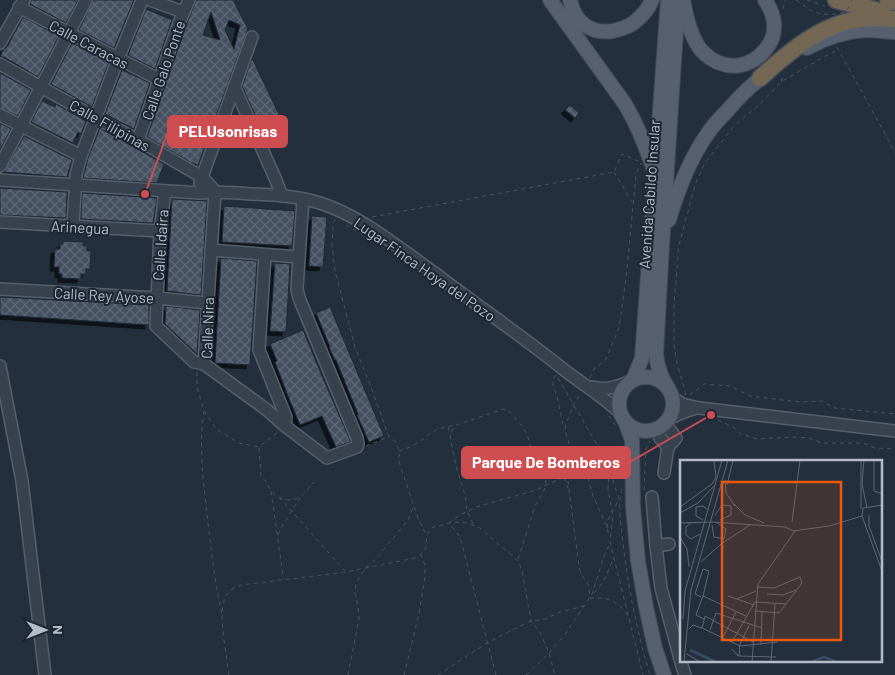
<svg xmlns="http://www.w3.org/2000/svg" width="895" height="675" font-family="Barlow,sans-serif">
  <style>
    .building { fill: url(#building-cross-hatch); stroke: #1f2835; fill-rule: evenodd; filter: url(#shadow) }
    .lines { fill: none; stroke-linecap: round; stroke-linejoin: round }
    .minor-casing { stroke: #565f6c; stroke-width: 14 }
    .major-casing { stroke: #414a57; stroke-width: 16 }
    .highway-casing { stroke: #434c59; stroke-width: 19 }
    .path { stroke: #44595c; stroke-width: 1; stroke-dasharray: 4 4; stroke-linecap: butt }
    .minor { stroke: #38414e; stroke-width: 11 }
    .major { stroke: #56606e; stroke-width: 14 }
    .highway { stroke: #746855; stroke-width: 16 }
    .path-bridge { stroke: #44595c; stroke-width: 1; stroke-dasharray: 4 4; stroke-linecap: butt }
    .labels { text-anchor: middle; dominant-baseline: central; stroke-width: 4; stroke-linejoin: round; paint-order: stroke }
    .street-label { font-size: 15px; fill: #b4bcc9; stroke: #1d2633 }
    .inset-river { fill: none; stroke: #394c67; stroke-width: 2.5 }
    .inset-road { fill: none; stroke: #5e6776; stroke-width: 1 }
    .view { fill: #e8590c; fill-opacity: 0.15; stroke: #e8590c; stroke-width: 2.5 }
    .inset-edge { fill: none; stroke: #b4bcc9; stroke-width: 2.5 }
    .leader { fill: none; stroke: #ce4d50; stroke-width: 2 }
    .callout-dot { fill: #ce4d50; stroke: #1d2633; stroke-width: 2 }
    .callout { fill: #ce4d50; stroke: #ce4d50; stroke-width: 2 }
    .callout-label { font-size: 16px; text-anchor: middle; font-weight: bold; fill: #fff }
  </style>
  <defs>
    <pattern id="building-cross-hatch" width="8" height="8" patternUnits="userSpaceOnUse" patternTransform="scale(1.25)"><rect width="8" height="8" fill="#455162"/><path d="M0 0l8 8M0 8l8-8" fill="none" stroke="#5d6877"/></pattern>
    <filter id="shadow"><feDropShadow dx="-4" dy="4" stdDeviation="0" flood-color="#0009"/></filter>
  </defs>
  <rect width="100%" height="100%" fill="#242f3e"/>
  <g class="building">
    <path d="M31,0h47l-12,23 -36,-19z"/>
    <path d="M93,0h41l-20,48 -35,-18z"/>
    <path d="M196,0h37l15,29 -50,136 -8,-3 -43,-25 39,-111zM211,12l9,28 -17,-5zM229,20l11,5 -6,24 -9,-19z"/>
    <path d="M146,9l26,11 -17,49 -27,-14z"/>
    <path d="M23,17l36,19 -21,41 -34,-20h-4l3,-7 4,-3z"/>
    <path d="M72,43l37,19 -17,45 -41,-23z"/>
    <path d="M252,58l35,73 -18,15 -27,-60z"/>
    <path d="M122,70l28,13 -16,46 -29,-15z"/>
    <path d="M0,73l31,17 -13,26 -18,-8z"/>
    <path d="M42,101l13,6 1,-3 30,17 -5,13 -3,-2 -5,11 -42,-21z"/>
    <path d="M570,105l9,8 -4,5 -10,-8z"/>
    <path d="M0,123l11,6 -11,21z"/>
    <path d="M100,128l64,36 -7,19 -74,-5 5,-20z"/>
    <path d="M24,136l48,24 -5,17 -63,-5z"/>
    <path d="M0,188l67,4 -1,26 -66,-3z"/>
    <path d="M82,193l75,5 -4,25 -72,-4z"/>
    <path d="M172,199l35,2 -6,94 -34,-4z"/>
    <path d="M224,206l71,5 -3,35 -70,-4z"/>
    <path d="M312,216l15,1 -4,50 -14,-1z"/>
    <path d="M63,241l20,1v4h4v5h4l-1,18h-4v5h-5v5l-19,-1v-4h-3v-7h-5l1,-18h5v-5h3z"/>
    <path d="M221,258l36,3 -7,104 -35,-2z"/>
    <path d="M275,263l15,1 -4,68 -16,-1z"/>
    <path d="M0,297l149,8v20l-149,-10z"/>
    <path d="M166,306l34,4 -3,44 -32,-30z"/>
    <path d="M330,307l54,129 -15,6 -12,-27 1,-1 -22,-54h-1l-6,-13h1l-14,-34z"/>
    <path d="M303,330l19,46 28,64v2l-14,5 -14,-31 -22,9 -12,-29 -13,-34 2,-1 -7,-17z"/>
  </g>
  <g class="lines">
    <defs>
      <g id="minor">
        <path d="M150,0l33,12"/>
        <path d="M19,7l141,73"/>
        <path d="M0,43l24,-43"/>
        <path d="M0,64l100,56 38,20 64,37 13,14"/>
        <path d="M234,86l41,92 7,18"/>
        <path d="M0,115l81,41"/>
        <path d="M138,140l41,-117 10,-23"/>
        <path d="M0,166l86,-166"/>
        <path d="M0,180l200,13c17,-2 35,0 52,1 23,1 46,2 68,9 43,14 79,45 116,71 42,32 86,62 127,95 19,15 40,27 57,44"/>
        <path d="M200,183l52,-146"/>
        <path d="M165,191l-5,40 -4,95 38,36 10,2 63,46 18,16 42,32 30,-11 1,-3 -1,-6 -58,-140 -2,-9 6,-90"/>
        <path d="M0,222l160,9"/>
        <path d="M73,226l3,-51 5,-19 37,-97 24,-59"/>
        <path d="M211,250l88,7"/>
        <path d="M265,255l-6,95 27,67 -1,9"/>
        <path d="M0,289l157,9 50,5"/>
        <path d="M204,364l11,-173"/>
        <path d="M0,366l22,115 23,194"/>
        <path d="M592,387c17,4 26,-1 41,-7"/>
        <path d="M672,397l10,7 17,4 196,23"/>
        <path d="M665,422c10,-7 20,-11 32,-14"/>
        <path d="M662,425l8,5 6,8 -8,9 -4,26"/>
        <path d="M658,428l2,10 8,9"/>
        <path d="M652,497l4,49 5,42 21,78 3,9"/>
        <path d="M656,546l13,-2"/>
      </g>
      <g id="major">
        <path d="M550,0l75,104c13,22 19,39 28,63"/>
        <path d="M570,0c5,23 21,34 43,31 9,-2 19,-5 25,-12 6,-5 11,-12 14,-19"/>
        <path d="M683,0c3,15 6,31 14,44 3,6 9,11 13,14 19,13 41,9 55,-8 5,-6 9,-13 9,-21 1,-10 -3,-20 -9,-29"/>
        <path d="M807,48c18,-10 39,-17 60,-18 9,0 19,2 28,2"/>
        <path d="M669,220c9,-31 20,-60 39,-87 6,-9 13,-16 20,-23 12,-14 25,-27 40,-37"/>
        <circle cx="646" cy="404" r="27"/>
        <path d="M633,380l9,-22 26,-358"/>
        <path d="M668,388c-7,-11 -11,-21 -12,-34l6,-109 16,-245"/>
        <path d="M625,421l7,19 1,67 5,54 8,46 9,41 9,27"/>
      </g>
      <g id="highway">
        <path d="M836,0l47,12"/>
        <path d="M888,0l7,2"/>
        <path d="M760,78c32,-29 67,-59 112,-60 8,0 15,0 23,1"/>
      </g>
    </defs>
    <use href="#minor" class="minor-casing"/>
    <use href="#major" class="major-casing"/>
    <use href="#highway" class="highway-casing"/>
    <g class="path">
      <path d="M807,0l18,6"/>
      <path d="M783,9l2,-9"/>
      <path d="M837,47l47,85 11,21"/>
      <path d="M781,82l3,-8"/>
      <path d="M614,172l18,30"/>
      <path d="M372,217l242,-45 8,-18 16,7"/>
      <path d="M335,219l-2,5 -1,21 3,26 20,76 16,40 18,50 7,5 3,9v11l20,59 7,13"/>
      <path d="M346,225l20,12"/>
      <path d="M197,372v15l7,24 12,18 23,14 20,4 19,-15"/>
      <path d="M556,375l-3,4v7l4,10 7,33"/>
      <path d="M558,378l41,70 9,20"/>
      <path d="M590,378l4,-9 11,-8 14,-33 7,-49 10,-104 5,-12"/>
      <path d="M686,395l-9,-32 -3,-18v-41l5,-59 17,-63 9,-19 29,-37 26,-22 21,-22 41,-24 16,-8"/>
      <path d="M690,395l14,-11 26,2 20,10 50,6 22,-1 13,7 60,6"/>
      <path d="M204,411c-6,37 0,74 4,112 4,31 7,61 14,92"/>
      <path d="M609,416l6,9"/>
      <path d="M718,420l15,7 8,7 16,5 36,-2 16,1 13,5h39l5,1 9,4 20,1"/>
      <path d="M448,427l2,8"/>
      <path d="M366,446l22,-9"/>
      <path d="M259,448l2,29c6,4 6,8 10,13 6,9 19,13 29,7 5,-3 10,-11 14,-15"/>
      <path d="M572,450l11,15 4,9 6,22 13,29"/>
      <path d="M399,451l11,-4 9,-5 9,-7 9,-6 18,-4"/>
      <path d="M570,470l6,-4 7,-1 26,4h13"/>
      <path d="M609,470l-1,20 5,26 -3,26 33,133"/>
      <path d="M568,473v9l11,84 2,8 7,10 2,14c19,-1 26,2 38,17"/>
      <path d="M564,478l4,10"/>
      <path d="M622,489c-5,17 -1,36 1,54 5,44 14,89 27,132"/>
      <path d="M644,490l2,-42 4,-7"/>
      <path d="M271,491l11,77 1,11"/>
      <path d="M279,497l66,74"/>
      <path d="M473,524l-6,-13 -2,-16 -9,-29 -6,-30 2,-6 4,-5 48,-16 4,1 14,16 5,8 7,26 12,20 -2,11 -9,15 -17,54"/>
      <path d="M607,528l1,-8 11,-21 -9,-28"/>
      <path d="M607,529l3,8"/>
      <path d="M278,535l3,-7 19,-30"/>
      <path d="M594,593c10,-10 15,-22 19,-35"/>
      <path d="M229,675c-2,-18 -12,-65 -3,-79 3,-6 9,-9 15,-11l105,-13 69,-14 8,-5 3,-6 1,-13 6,-7 21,-5 13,1 13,5 38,33 4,9 9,51 9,11 9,21 6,22"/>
      <path d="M348,675l11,-56 -1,-13 -3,-13 1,-10 10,-16 10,-8 32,-39 5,-12"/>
      <path d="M404,675l15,-61 6,-38v-11l-4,-10"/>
      <path d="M438,675l49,-32 31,-16 13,-6 14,-2 15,-7 24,-6"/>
      <path d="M496,675l-36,-138 -11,-14 11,-8 16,-8 60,-17 28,-13 4,-6 3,-10v-12l-6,-18 1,-7 8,-20 7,-11"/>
      <path d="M526,675l23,-22 17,-20 26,-39 12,-38 6,-13"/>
    </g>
    <use href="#minor" class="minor"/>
    <use href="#major" class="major"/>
    <use href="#highway" class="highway"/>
    <path class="path-bridge" d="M796,0c14,10 20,16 38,14 4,0 9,-1 12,-3 3,-3 4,-8 6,-11"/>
  </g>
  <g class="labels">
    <g class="street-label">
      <text transform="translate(89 44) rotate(28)">Calle Caracas</text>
      <text transform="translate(163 70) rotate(-71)">Calle Galo Ponte</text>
      <text transform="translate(110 125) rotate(29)">Calle Filipinas</text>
      <text transform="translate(649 194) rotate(-86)">Avenida Cabildo Insular</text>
      <text transform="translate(80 227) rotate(3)">Arinegua</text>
      <text transform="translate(160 245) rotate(-86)">Calle Idaira</text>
      <text transform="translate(425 269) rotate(35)">Lugar Finca Hoya del Pozo</text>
      <text transform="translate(104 295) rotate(3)">Calle Rey Ayose</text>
      <text transform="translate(207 328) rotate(-88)">Calle Nira</text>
    </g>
  </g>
  <g transform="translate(680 460)">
    <rect width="202" height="202" fill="#242f3e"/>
    <path class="inset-river" d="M10,190l26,12M131,202l13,-5 13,5"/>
    <path class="inset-road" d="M181,0v49M184,0l-2,24 5,24M194,0v31l9,3M45,20l1,13 9,13M47,25l6,-25M54,44l11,11 19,8M0,47l32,-23 4,-7 -2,-16M0,53l18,-10 16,-17M35,55l7,-10 9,1v9l-11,5M189,55v11l14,38M182,56l21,58M182,56l1,-8 20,-3M23,60l-7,-4v-9l7,-1 5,4M12,62l-6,5v8l5,4 9,-5M112,62l8,-62M0,63l32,-1 73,5 8,4 36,-5 33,-10M32,65l2,12 10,2 2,-10 -9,-6M0,77l7,12 2,18M21,102l20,-18 29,-19M5,131l37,-131M87,134l16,1 13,-5M23,136l43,20M23,136l-7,19 8,4M48,136l26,9M21,137l-6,-3 8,-25 6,2 -6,25M57,139l19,-8M75,142l31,2M75,151l24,2 23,-30 -2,-6 -26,11 -17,-1M3,159l2,-28M22,168l3,-12 48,26M9,169l4,-4 9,3 38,18 38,-4M30,170l6,-17 46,15M43,177l13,-25M52,182l23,-40M81,185l1,-33M52,189l6,7 38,1M7,194l13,8M59,196l1,-12 9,-18M4,202l7,-72 37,-130M72,202l6,-78 37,-53M91,202l4,-58"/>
    <path class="view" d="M42,22h119v158h-119z"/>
    <rect width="202" height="202" class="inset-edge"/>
  </g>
  <path class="leader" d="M145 194L168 132M711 415L630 462"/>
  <g class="callout-dot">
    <circle cx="145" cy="194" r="5"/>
    <circle cx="711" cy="415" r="5"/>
  </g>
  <g class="callout">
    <rect x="168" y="116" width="119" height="31" rx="5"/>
    <rect x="462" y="447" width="168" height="31" rx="5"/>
  </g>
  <g class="callout-label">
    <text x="228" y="137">PELUsonrisas</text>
    <text x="546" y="468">Parque De Bomberos</text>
  </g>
  <g transform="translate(45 630) rotate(90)" stroke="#1d2633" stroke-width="4" paint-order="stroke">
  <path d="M0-4L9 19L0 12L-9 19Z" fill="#b4bcc9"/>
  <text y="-8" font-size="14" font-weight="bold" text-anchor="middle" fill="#b4bcc9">N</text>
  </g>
</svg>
